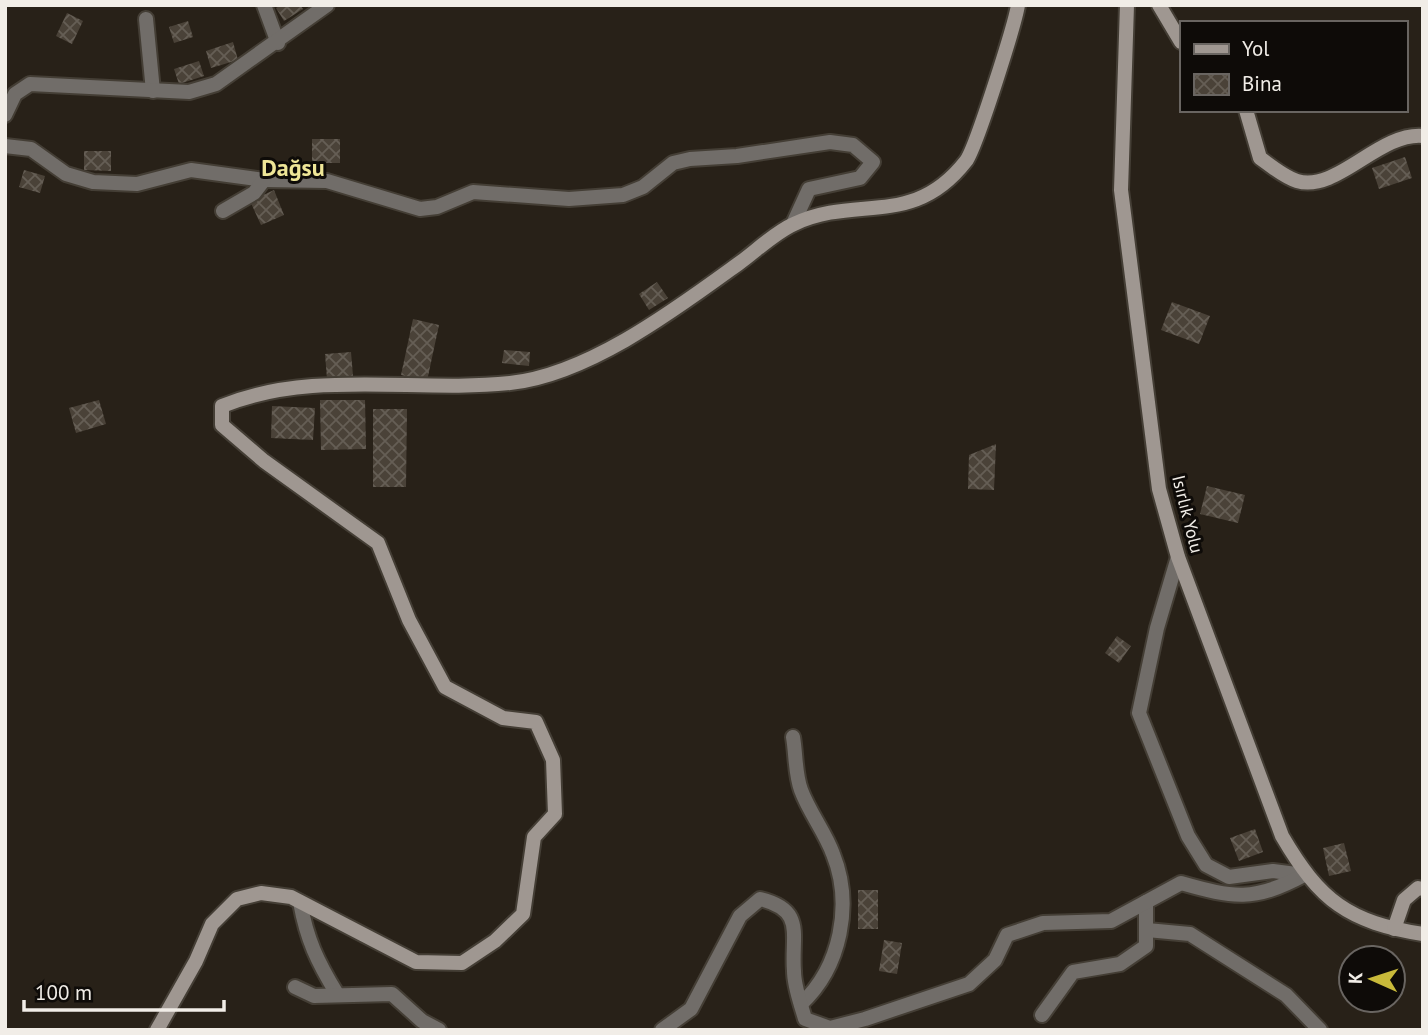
<svg xmlns="http://www.w3.org/2000/svg" width="1428" height="1035" font-family="'PT Sans',sans-serif">
  <style>
    .building { fill: url(#building-cross-hatch) }
    .lines { fill: none; stroke-linecap: round; stroke-linejoin: round }
    .street-casing { stroke: #443e35; stroke-width: 18 }
    .secondary-casing { stroke: #443e35; stroke-width: 18 }
    .street { stroke: #716d69; stroke-width: 14 }
    .secondary { stroke: #9f9791; stroke-width: 14 }
    .labels { text-anchor: middle; dominant-baseline: central; stroke-width: 6; stroke-linejoin: round; paint-order: stroke }
    .street-label { font-size: 18px; fill: #f1ede7; stroke: #0e0b08 }
    .district-label { font-size: 24px; font-weight: bold; fill: #efe697; stroke: #0e0b08 }
  </style>
  <defs>
    <pattern id="building-cross-hatch" width="8" height="8" patternUnits="userSpaceOnUse" patternTransform="scale(1.75)"><rect width="8" height="8" fill="#4a4238"/><path d="M0 0l8 8M0 8l8-8" fill="none" stroke="#655e55"/></pattern>
  </defs>
  <rect width="100%" height="100%" fill="#282118"/>
  <g class="building">
    <path d="M281,5h19l3,4 -19,12 -8,-13z"/>
    <path d="M67,13l16,8 -11,23 -16,-8z"/>
    <path d="M188,21l5,16 -19,6 -5,-16z"/>
    <path d="M233,42l5,18 -27,8 -5,-17z"/>
    <path d="M199,61l5,15 -25,8 -5,-15z"/>
    <rect x="312" y="139" width="28" height="24"/>
    <path d="M84,151h27v20l-27,-1z"/>
    <path d="M1405,157l7,21 -33,11 -7,-21z"/>
    <path d="M24,170l21,6 -5,17 -21,-6z"/>
    <path d="M274,190l10,25 -23,10 -11,-24z"/>
    <path d="M657,282l11,16 -19,12 -10,-16z"/>
    <path d="M1172,302l38,14 -11,28 -38,-14z"/>
    <path d="M413,319l26,6 -12,56 -26,-6z"/>
    <path d="M504,350l26,2 -1,14 -27,-3z"/>
    <path d="M351,352l2,24 -26,3 -2,-25z"/>
    <path d="M99,400l7,24 -30,9 -7,-25z"/>
    <path d="M320,400h45l1,49 -45,1z"/>
    <path d="M272,406l43,2 -2,32 -42,-2z"/>
    <path d="M373,409h34l-1,78h-33z"/>
    <path d="M996,444l-2,46 -26,-1 1,-34z"/>
    <path d="M1207,486l38,9 -7,28 -38,-9z"/>
    <path d="M1117,636l14,10 -12,17 -14,-10z"/>
    <path d="M1255,829l8,23 -24,9 -9,-23z"/>
    <path d="M1344,843l7,28 -22,5 -6,-28z"/>
    <rect x="858" y="890" width="20" height="39"/>
    <path d="M884,940l18,3 -5,31 -18,-3z"/>
  </g>
  <g class="lines">
    <defs>
      <g id="street">
        <path d="M264,5l14,38"/>
        <path d="M146,19l7,72"/>
        <path d="M5,115l10,-21 15,-10 159,8 27,-8 111,-79"/>
        <path d="M5,146l26,3 35,25 27,8 44,2 54,-14 73,10 63,1 93,28 17,-2 36,-15 96,7 54,-4 20,-8 30,-24 17,-4 47,-3 93,-14 23,3 20,17 -13,16 -51,11 -16,35"/>
        <path d="M223,211l31,-18 10,-13"/>
        <path d="M1178,557l-21,71 -18,85 49,123 18,29 23,12 44,-6 31,4"/>
        <path d="M793,737c3,17 2,37 8,53 8,22 24,42 32,64 20,50 8,113 -32,150"/>
        <path d="M300,902c7,38 17,59 37,92"/>
        <path d="M1147,930l43,4 96,61 34,35"/>
        <path d="M295,987l19,9 78,-2 30,27 17,9"/>
        <path d="M1042,1015l31,-43 47,-8 26,-18v-44"/>
        <path d="M662,1030l29,-21 49,-93 20,-17c46,11 31,36 34,72 0,16 7,33 11,48l25,9 35,-9 104,-35 26,-24 12,-25 36,-12 68,-2 70,-38c53,15 72,19 123,-8"/>
      </g>
      <g id="secondary">
        <path d="M1127,5l-6,185 38,299 19,68 104,279c38,65 66,86 141,98"/>
        <path d="M1159,5l22,37"/>
        <path d="M1246,110l14,48c11,8 24,19 37,23 40,12 82,-49 126,-45"/>
        <path d="M1394,929l10,-29 14,-12 5,1"/>
        <path d="M157,1030l39,-69 16,-37 25,-25 24,-6 30,4 125,65 46,1 33,-22 28,-27 11,-77 21,-23 -2,-54 -17,-38 -33,-4 -58,-31 -36,-67 -31,-77 -114,-82 -42,-36v-19c90,-37 194,-13 288,-23 78,-8 166,-74 228,-119 17,-12 36,-31 56,-40 64,-30 119,5 172,-63 10,-13 49,-137 52,-156"/>
      </g>
    </defs>
    <use href="#street" class="street-casing"/>
    <use href="#secondary" class="secondary-casing"/>
    <use href="#street" class="street"/>
    <use href="#secondary" class="secondary"/>
  </g>
  <g class="labels">
    <g class="street-label">
      <text transform="translate(1188 514) rotate(76)">Isırlık Yolu</text>
    </g>
    <g class="district-label">
      <text x="293" y="167">Dağsu</text>
    </g>
  </g>
  <rect width="1428" height="1035" fill="none" stroke="#f1ede7" stroke-width="14"/>
  <rect x="1180" y="21" width="228" height="91" fill="#0e0b08" stroke="#696561" stroke-width="2"/>
  <rect x="1194" y="44" width="35" height="10" fill="#9f9791" stroke="#696561" stroke-width="2"/>
  <text x="1242" y="56" font-size="21" fill="#f1ede7">Yol</text>
  <rect x="1194" y="74" width="35" height="21" fill="url(#building-cross-hatch)" stroke="#696561" stroke-width="2"/>
  <text x="1242" y="91" font-size="21" fill="#f1ede7">Bina</text>
  <g transform="translate(1372 979) rotate(273)"><circle r="33" fill="#0e0b08" stroke="#696561" stroke-width="2"/>
  <path d="M0-5L12 26L0 18L-12 26Z" fill="#c9ba3a"/>
  <text y="-10" font-size="19" font-weight="bold" text-anchor="middle" fill="#f1ede7">K</text>
  </g>
  <path d="M24 1000v10h200v-10" fill="none" stroke="#f1ede7" stroke-width="3.5"/>
  <text x="35" y="1000" font-size="21" fill="#f1ede7" stroke="#0e0b08" stroke-width="5" paint-order="stroke">100 m</text>
</svg>
